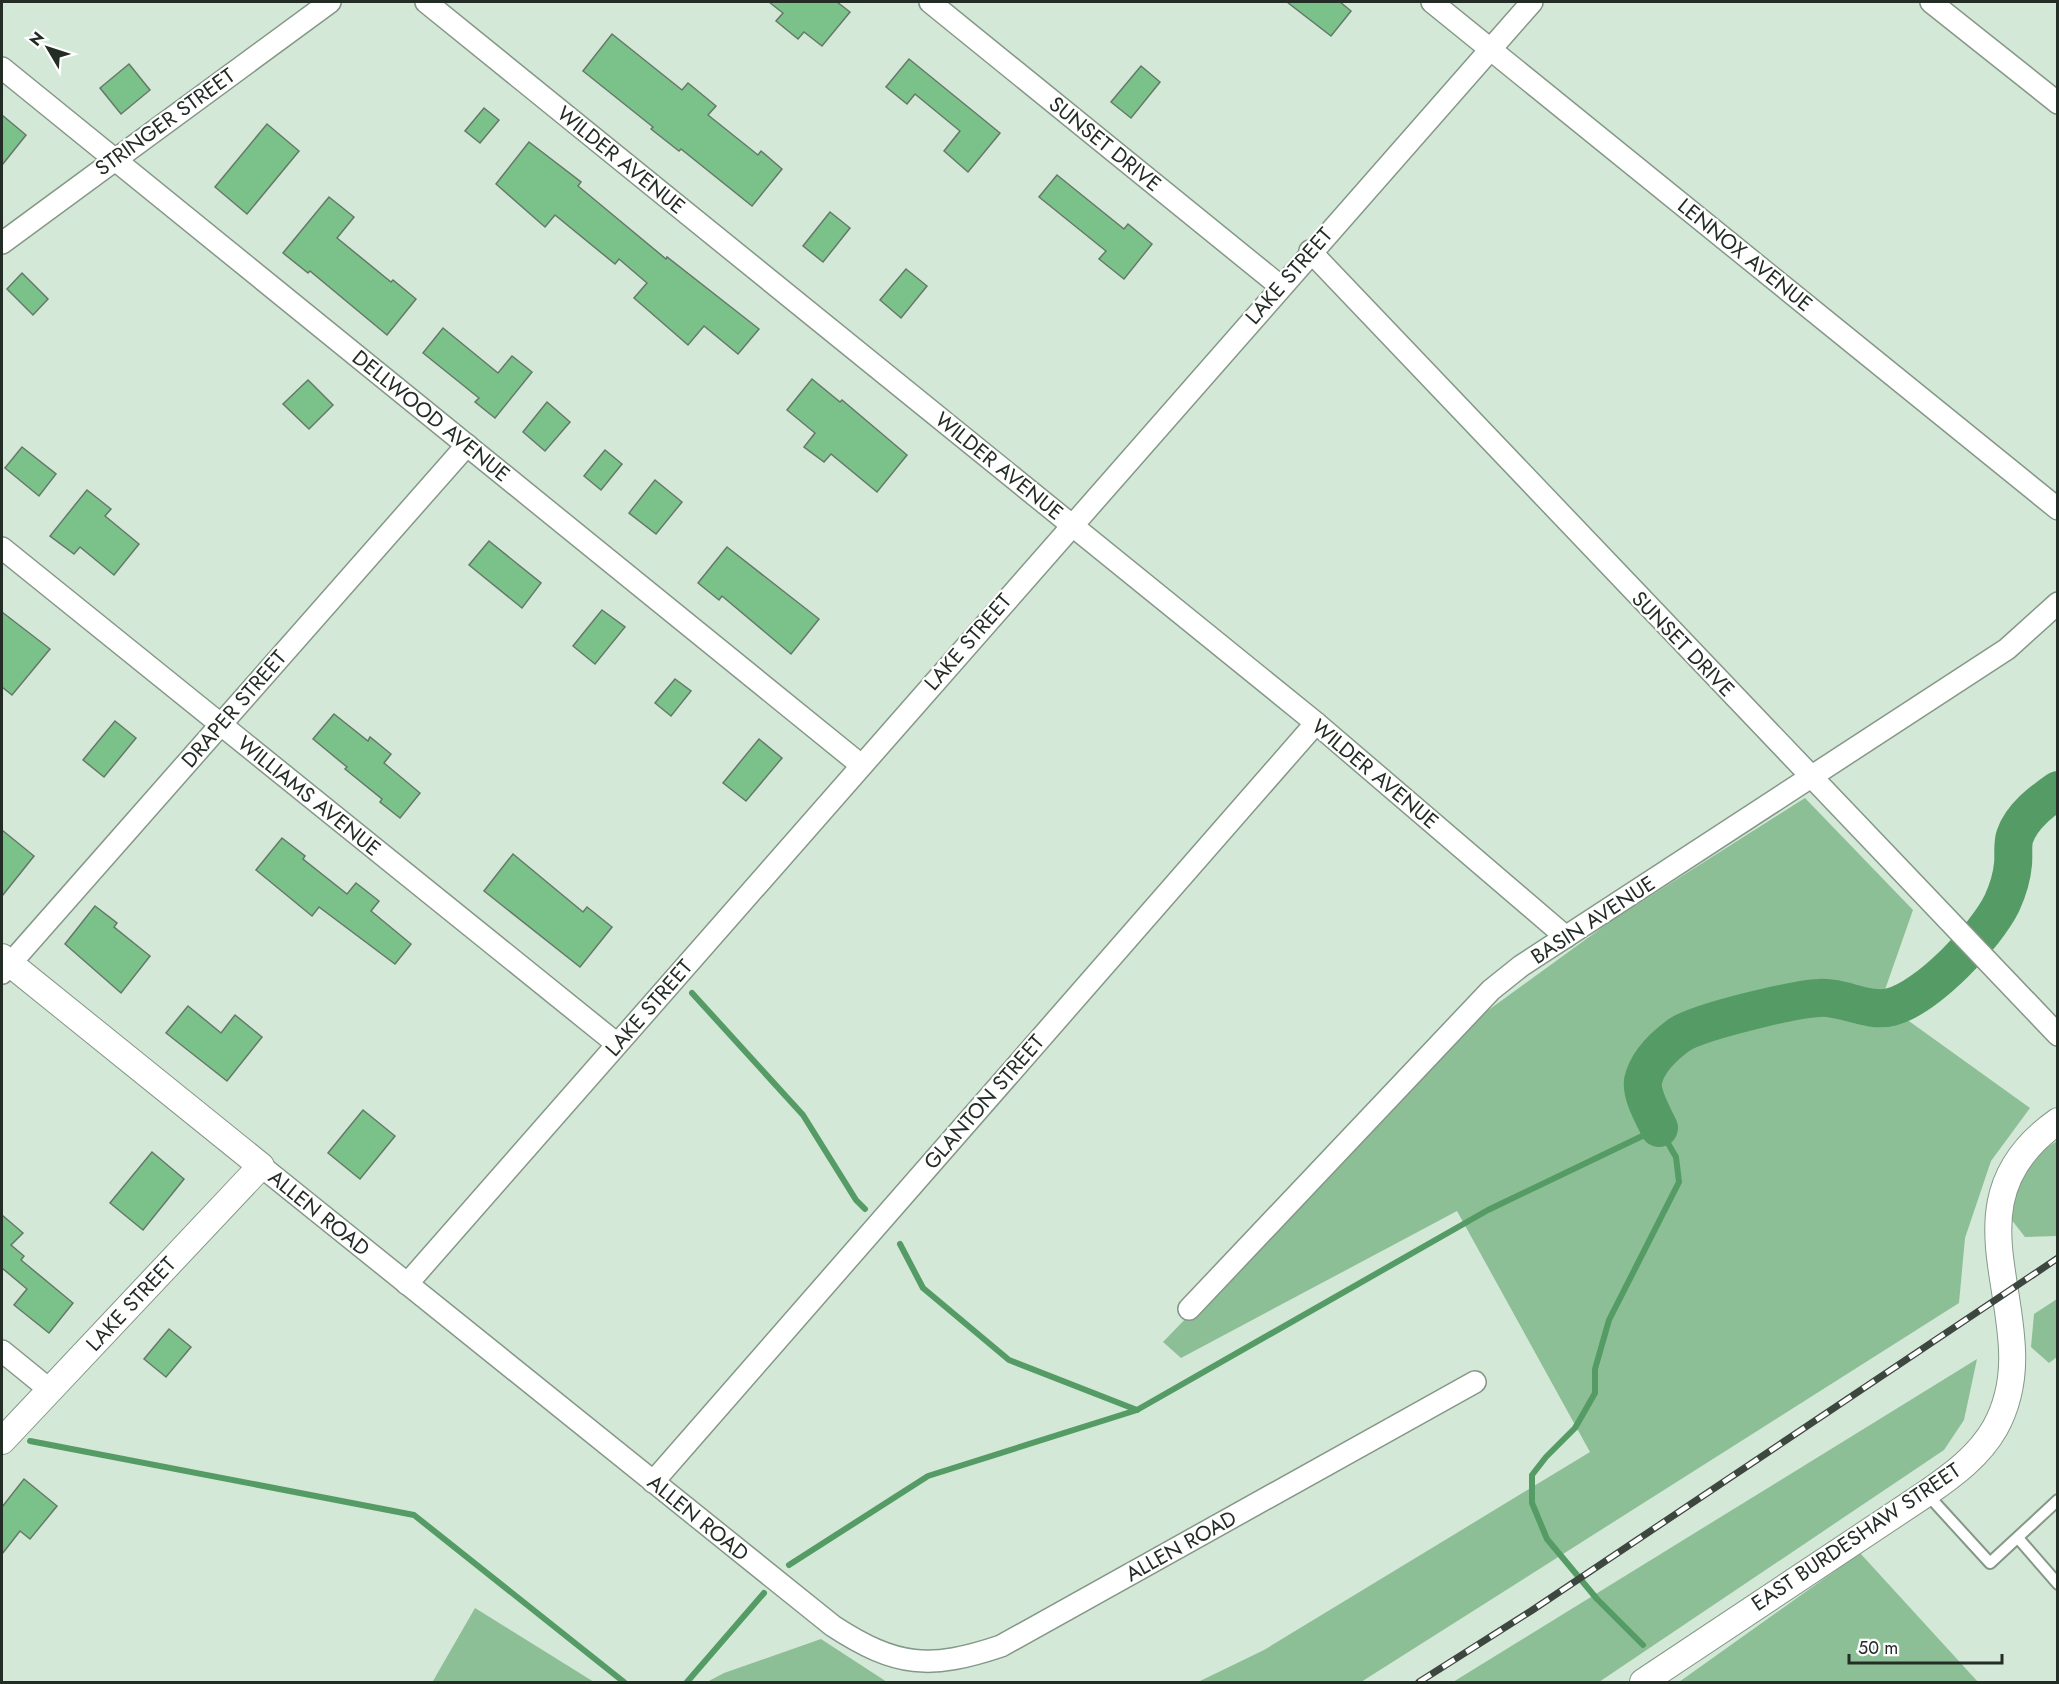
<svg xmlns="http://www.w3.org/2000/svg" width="2059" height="1684" font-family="Jost,sans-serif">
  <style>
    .green { fill: #8dbf96 }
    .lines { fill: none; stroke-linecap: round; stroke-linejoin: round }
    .stream { stroke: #559b65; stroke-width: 6 }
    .river { stroke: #559b65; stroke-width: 38 }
    .building { fill: #7bc28a; stroke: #667969; stroke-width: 1.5 }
    .service-casing { stroke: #859888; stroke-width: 14 }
    .minor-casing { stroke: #859888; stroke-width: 24 }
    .tertiary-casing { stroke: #859888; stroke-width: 28 }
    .service { stroke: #fff; stroke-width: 10 }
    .minor { stroke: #fff; stroke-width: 21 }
    .tertiary { stroke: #fff; stroke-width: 26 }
    .rail-casing { stroke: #3d473f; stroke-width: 7 }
    .rail { stroke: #fff; stroke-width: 4.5; stroke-dasharray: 14; stroke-linecap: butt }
    .labels { text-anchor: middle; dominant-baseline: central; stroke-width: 4.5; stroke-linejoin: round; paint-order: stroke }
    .street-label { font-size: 21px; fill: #242c26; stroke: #fff }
  </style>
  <rect width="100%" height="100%" fill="#d3e8d6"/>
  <g class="green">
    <path d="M1805,798l108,112 -32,91 149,107 -39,53 -26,77 -6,65 -598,379h-163l66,-32 326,-198 -133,-241 -276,147 -18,-16 309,-320 139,-101z"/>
    <path d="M2057,1141v95l-32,1 -18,-23c12,-40 13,-50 50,-73z"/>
    <path d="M2057,1299v58l-8,6 -18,-16 3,-33z"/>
    <path d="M1977,1359l-13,61 -20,30 -345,232h-146z"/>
    <path d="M1860,1553l118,129h-299z"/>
    <path d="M475,1608l119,74h-159l-2,-1z"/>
    <path d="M821,1639l66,43h-180l17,-9z"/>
  </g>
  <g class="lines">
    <g class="stream">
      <path d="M692,993l111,122 53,85 9,9"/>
      <path d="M900,1244l23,44 86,72 128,50"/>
      <path d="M30,1441l384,74 210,167"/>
      <path d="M789,1565l139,-89 209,-66 351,-200 171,-82 17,29 3,25 -70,138 -14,49v24l-20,35 -29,29 -14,18v28l15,36 50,60 46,46"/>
      <path d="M687,1682l77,-89"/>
    </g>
    <path class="river" d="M1659,1128c-6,-13 -18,-33 -16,-47 4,-19 21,-35 36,-46 19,-13 115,-36 140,-37 23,-2 49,15 72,9 36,-9 95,-71 111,-104 5,-11 10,-27 11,-39 1,-9 -1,-20 2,-28 7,-20 26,-34 43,-46"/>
  </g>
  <g class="building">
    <path d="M769,2h68l13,10 -28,34 -18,-14 -6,7 -22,-18 7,-8z"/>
    <path d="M1287,2h53l11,9 -20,25z"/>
    <path d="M612,34l70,56 6,-7 28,23 -8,9 50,40 3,-4 21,18 -30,37 -71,-57 -2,2 -28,-22 2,-2 -70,-56z"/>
    <path d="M909,59l91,74 -32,39 -24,-21 16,-20 -45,-37 -8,10 -21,-17z"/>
    <path d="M129,64l21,26 -29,24 -21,-26z"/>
    <path d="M1141,66l19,16 -29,36 -20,-16z"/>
    <path d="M484,108l15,12 -19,23 -15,-12z"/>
    <path d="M2,115l24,20 -24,30z"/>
    <path d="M267,124l32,27 -52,63 -32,-27z"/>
    <path d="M529,142l52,40 -3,4 88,73 1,-2 92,72 -21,25 -34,-28 -16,19 -54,-47 13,-15 -28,-24 -4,5 -60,-49 -10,12 -49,-43z"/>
    <path d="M1057,175l67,54 4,-5 24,20 -28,35 -25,-20 7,-8 -67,-54z"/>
    <path d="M329,197l25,20 -17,21 54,44 2,-2 23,19 -29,36 -77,-64 -2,2 -25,-20z"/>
    <path d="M830,212l20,16 -27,34 -20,-16z"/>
    <path d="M906,269l21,17 -26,32 -21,-18z"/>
    <path d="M22,273l26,26 -15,16 -26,-26z"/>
    <path d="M443,328l55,45 14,-17 20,16 -37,46 -20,-16 4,-4 -56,-45z"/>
    <path d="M812,379l28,23 2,-2 65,55 -30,37 -46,-38 -7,8 -20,-15 11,-14 -28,-23z"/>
    <path d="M308,380l25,25 -24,24 -26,-25z"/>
    <path d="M547,402l23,20 -25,29 -22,-19z"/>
    <path d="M22,447l34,27 -17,22 -34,-28z"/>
    <path d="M605,450l17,14 -21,26 -17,-14z"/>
    <path d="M655,480l27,22 -26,32 -27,-21z"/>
    <path d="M87,490l24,19 -6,7 34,28 -25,31 -34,-28 -6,7 -24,-18z"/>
    <path d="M489,541l52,42 -19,25 -53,-43z"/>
    <path d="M727,547l92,72 -28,35 -69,-58 -3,4 -21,-17z"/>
    <path d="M602,610l23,17 -30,37 -22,-18z"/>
    <path d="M2,612l48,37 -38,46 -10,-8z"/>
    <path d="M675,679l16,12 -20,25 -16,-13z"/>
    <path d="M334,714l34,27 2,-4 21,17 -7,9 36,30 -20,25 -20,-16 2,-3 -37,-30 2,-2 -34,-28z"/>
    <path d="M115,721l21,17 -32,39 -21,-17z"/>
    <path d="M759,739l23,19 -36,43 -23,-18z"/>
    <path d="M2,830l32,26 -32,40z"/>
    <path d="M282,838l23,18 -2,3 44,35 9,-11 23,18 -8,10 40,33 -16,20 -76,-57 -7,9 -56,-46z"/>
    <path d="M513,854l70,58 4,-5 25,20 -32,40 -96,-76z"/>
    <path d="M95,906l22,17 -3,4 36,29 -29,37 -56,-49z"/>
    <path d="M188,1006l33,27 14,-18 27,22 -35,44 -61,-48z"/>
    <path d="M363,1110l32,26 -35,43 -32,-26z"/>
    <path d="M152,1152l32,27 -41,51 -33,-27z"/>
    <path d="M2,1215l21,18 -12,12 13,11 -3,4 52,43 -24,30 -35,-28 13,-16 -25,-21z"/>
    <path d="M169,1329l22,18 -25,30 -22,-18z"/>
    <path d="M24,1479l33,27 -27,33 -10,-8 -18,23v-47z"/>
  </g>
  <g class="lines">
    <defs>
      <g id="service">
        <path d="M1927,1494l63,69 68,-63"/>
        <path d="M2018,1538l40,46"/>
      </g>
      <g id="minor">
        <path d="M426,2l890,721 250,214"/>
        <path d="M930,2l350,284"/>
        <path d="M1432,2l626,507"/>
        <path d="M1931,2l127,101"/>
        <path d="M2,68l859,697"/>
        <path d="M2,243l328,-241"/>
        <path d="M1310,251l748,784"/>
        <path d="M2,548l615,496"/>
        <path d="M2,973l465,-528"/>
        <path d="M261,1166l572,460c63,41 97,44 168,20l474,-264"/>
        <path d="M407,1284l1125,-1282"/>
        <path d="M1189,1309l302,-319 30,-24 486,-317 51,-46"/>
        <path d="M2,1351l48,39"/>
        <path d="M653,1482l663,-759"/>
      </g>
      <g id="tertiary">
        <path d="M2,957l259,209 -259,275"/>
        <path d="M1643,1682l284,-189c26,-18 52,-37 68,-65 59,-106 -63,-218 63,-307"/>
      </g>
    </defs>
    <use href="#service" class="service-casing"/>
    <use href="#minor" class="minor-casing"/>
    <use href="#tertiary" class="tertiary-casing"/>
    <use href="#service" class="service"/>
    <use href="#minor" class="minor"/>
    <use href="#tertiary" class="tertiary"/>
    <defs>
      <path id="rail" d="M1419,1682l112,-71 527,-353"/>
    </defs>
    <use href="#rail" class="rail-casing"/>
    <use href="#rail" class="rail"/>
  </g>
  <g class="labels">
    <g class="street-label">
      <text transform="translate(165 122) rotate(-36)">STRINGER STREET</text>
      <text transform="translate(1105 144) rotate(39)">SUNSET DRIVE</text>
      <text transform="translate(621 160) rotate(39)">WILDER AVENUE</text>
      <text transform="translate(1745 255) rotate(39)">LENNOX AVENUE</text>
      <text transform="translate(1289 276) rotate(-49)">LAKE STREET</text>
      <text transform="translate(431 416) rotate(39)">DELLWOOD AVENUE</text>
      <text transform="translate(999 466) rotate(39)">WILDER AVENUE</text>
      <text transform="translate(968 642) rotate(-49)">LAKE STREET</text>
      <text transform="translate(1683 644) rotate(46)">SUNSET DRIVE</text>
      <text transform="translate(234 709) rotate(-49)">DRAPER STREET</text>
      <text transform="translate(1375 774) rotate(40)">WILDER AVENUE</text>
      <text transform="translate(309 796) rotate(39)">WILLIAMS AVENUE</text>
      <text transform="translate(1593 920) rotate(-33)">BASIN AVENUE</text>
      <text transform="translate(649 1008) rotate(-49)">LAKE STREET</text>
      <text transform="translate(984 1102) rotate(-49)">GLANTON STREET</text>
      <text transform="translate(319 1213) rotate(39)">ALLEN ROAD</text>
      <text transform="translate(131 1304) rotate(-47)">LAKE STREET</text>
      <text transform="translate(698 1518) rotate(39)">ALLEN ROAD</text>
      <text transform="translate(1856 1537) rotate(-34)">EAST BURDESHAW STREET</text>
      <text transform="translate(1181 1546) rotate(-29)">ALLEN ROAD</text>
    </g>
  </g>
  <rect width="2059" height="1684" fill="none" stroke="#242c26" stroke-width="6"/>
  <g transform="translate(48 48) rotate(309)" stroke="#ffffff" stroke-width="4.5" paint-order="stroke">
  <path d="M0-4.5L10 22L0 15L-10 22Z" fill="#242c26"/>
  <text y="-9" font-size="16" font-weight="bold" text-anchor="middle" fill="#242c26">N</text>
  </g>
  <path d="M1849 1654v9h153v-9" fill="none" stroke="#242c26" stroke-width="3"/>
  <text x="1858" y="1654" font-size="18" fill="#242c26" stroke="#ffffff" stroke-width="4.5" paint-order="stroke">50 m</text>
</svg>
